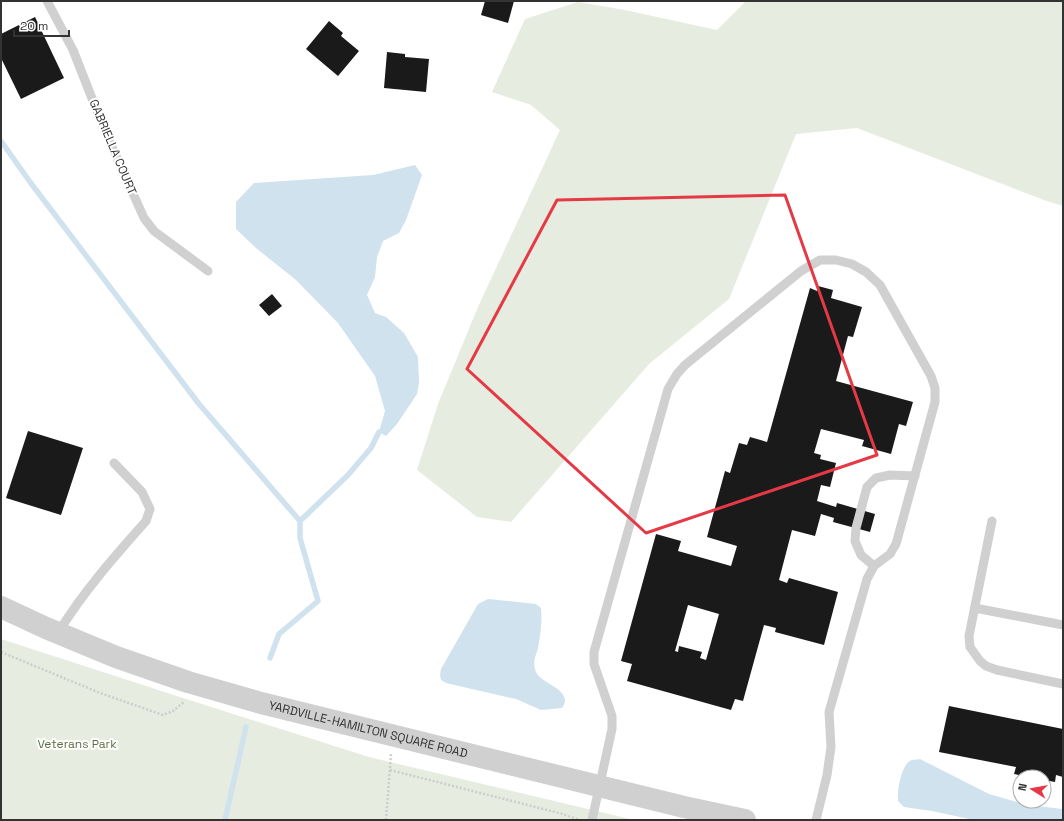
<svg xmlns="http://www.w3.org/2000/svg" width="1064" height="821" font-family="'Space Grotesk',sans-serif">
  <style>
    .green { fill: #e6ecdf }
    .water { fill: #cfe2ee }
    .lines { fill: none; stroke-linecap: round; stroke-linejoin: round }
    .stream { stroke: #cfe2ee; stroke-width: 5.5 }
    .building { fill: #1a1a1a; fill-rule: evenodd }
    .path { stroke: #cdcdcd; stroke-width: 2.5; stroke-dasharray: 2 2; stroke-linecap: butt }
    .service { stroke: #d0d0d0; stroke-width: 9 }
    .tertiary { stroke: #d0d0d0; stroke-width: 22 }
    .marked { fill: none; stroke: #e63946; stroke-width: 3; stroke-linejoin: round }
    .labels { text-anchor: middle; dominant-baseline: central; stroke-width: 4; stroke-linejoin: round; paint-order: stroke }
    .street-label { font-size: 12px; fill: #333; stroke: #fff }
    .park-label { font-size: 12px; fill: #56703f; stroke: #fff }
  </style>
  <rect width="100%" height="100%" fill="#fff"/>
  <g class="green">
    <path d="M746,1h317v205l-19,-6 -187,-72 -61,6 -67,165 -80,65 -138,158 -34,-5 -60,-47 21,-66 40,-97 82,-177 -29,-25 -39,-13 33,-73 53,-17 47,8 92,20z"/>
    <path d="M1,639l182,59 186,59 265,63h-633z"/>
  </g>
  <g class="water">
    <path d="M415,165l7,10 -16,45 -7,13 -16,8 -6,16 -2,20 -8,18 8,18 11,4 18,16 14,24 1,26 -2,11 -20,30 -11,12 -7,-4 6,-21 -10,-35 -37,-53 -42,-43 -40,-32 -20,-19v-27l18,-19 119,-8z"/>
    <path d="M488,599l48,5 5,4c1,11 0,23 -2,34 -1,12 -8,18 -3,30 5,12 39,18 26,36l-21,2 -25,-11 -70,-16 -5,-3 -1,-5 1,-6 37,-65z"/>
    <path d="M920,759l69,35 39,11 35,4v11h-89l-42,-9 -28,-4 -6,-6c-1,-9 3,-35 12,-40 2,-2 7,-1 10,-2z"/>
  </g>
  <g class="lines">
    <g class="stream">
      <path d="M1,141l29,41 169,222 101,117"/>
      <path d="M270,658l9,-24 39,-33 -18,-63v-17l48,-46 23,-27 8,-16"/>
      <path d="M225,820l21,-93"/>
    </g>
  </g>
  <g class="building">
    <path d="M485,1h29l-6,22 -27,-8z"/>
    <path d="M35,17l29,61 -43,21 -20,-41v-24z"/>
    <path d="M329,21l14,12 -2,3 18,15 -21,25 -32,-27z"/>
    <path d="M387,52l18,2v3l24,2 -3,33 -42,-4z"/>
    <path d="M818,286l15,4 -2,8 31,9 -9,30 -5,-1 -12,45 77,21 -7,24 -7,-2 -8,30 -29,-8 2,-6 -43,-11 -7,24 7,2 -1,4 16,4 -6,24 -9,-2 -4,16 19,6 1,-4 38,11 -5,18 -37,-10 1,-4 -13,-4 -6,22 -23,-6 -13,50 8,3 2,-5 49,14 -14,53 -49,-13 1,-4 -12,-3 -21,76 -8,-2 -4,11 -104,-29 5,-17 -11,-3 35,-127 25,7 -3,10 53,15 6,-20 -30,-9 18,-66 5,2 9,-30 8,2 3,-8 17,5 43,-154 7,3zM688,605l31,9 -13,46 -6,-2 2,-6 -23,-6 -1,6 -3,-1z"/>
    <path d="M272,294l10,12 -13,10 -10,-11z"/>
    <path d="M28,431l55,17 -22,67 -55,-17z"/>
    <path d="M949,706l114,23v48l-7,-2 -1,7 -11,-2v-3h-14l-16,-3 2,-7 -77,-15z"/>
  </g>
  <g class="lines">
    <g class="path">
      <path d="M1,652l99,41 63,22 10,-4 11,-9"/>
      <path d="M390,770l173,44 16,6"/>
      <path d="M386,820l5,-66"/>
    </g>
    <g class="service">
      <path d="M47,1l26,49 31,79 40,89 10,13 54,40"/>
      <path d="M992,521l-23,115 1,11 10,14 6,5 11,4 66,14"/>
      <path d="M874,566l-13,-11 -6,-14 1,-13 11,-41 9,-9 14,-3 25,1"/>
      <path d="M975,608l88,17"/>
      <path d="M58,633c25,-41 56,-76 88,-112l4,-12 -8,-17 -28,-29"/>
      <path d="M592,820l20,-91v-13l-18,-52v-12l74,-263 9,-15 8,-9 116,-94 19,-11h16l16,4 14,8 14,13 51,91 4,12v14l-39,142 -6,10 -16,12 -7,13 -38,133 2,35 -4,28 -11,45"/>
    </g>
    <path class="tertiary" id="s1" d="M1,607l45,21 70,29 72,25 73,21 423,104 61,13"/>
  </g>
  <path class="marked" d="M785,195l92,260 -231,78 -179,-164 90,-169z"/>
  <g class="labels">
    <g class="street-label">
      <text transform="translate(113 147) rotate(67)">GABRIELLA COURT</text>
      <text stroke="none"><textPath href="#s1" startOffset="388">YARDVILLE-HAMILTON SQUARE ROAD</textPath></text>
    </g>
    <g class="park-label">
      <text x="77" y="744">Veterans Park</text>
    </g>
  </g>
  <rect width="1064" height="821" fill="none" stroke="#333333" stroke-width="4"/>
  <g transform="translate(1032 789) rotate(281)"><circle r="19" fill="#ffffff" stroke="#adadad"/>
  <path d="M0-3L7 15L0 10L-7 15Z" fill="#e63946"/>
  <text y="-6" font-size="11" font-weight="bold" text-anchor="middle" fill="#333333">N</text>
  </g>
  <path d="M14 30v6h55v-6" fill="none" stroke="#333333" stroke-width="2"/>
  <text x="20" y="30" font-size="12" fill="#333333" stroke="#ffffff" stroke-width="3" paint-order="stroke">20 m</text>
</svg>
